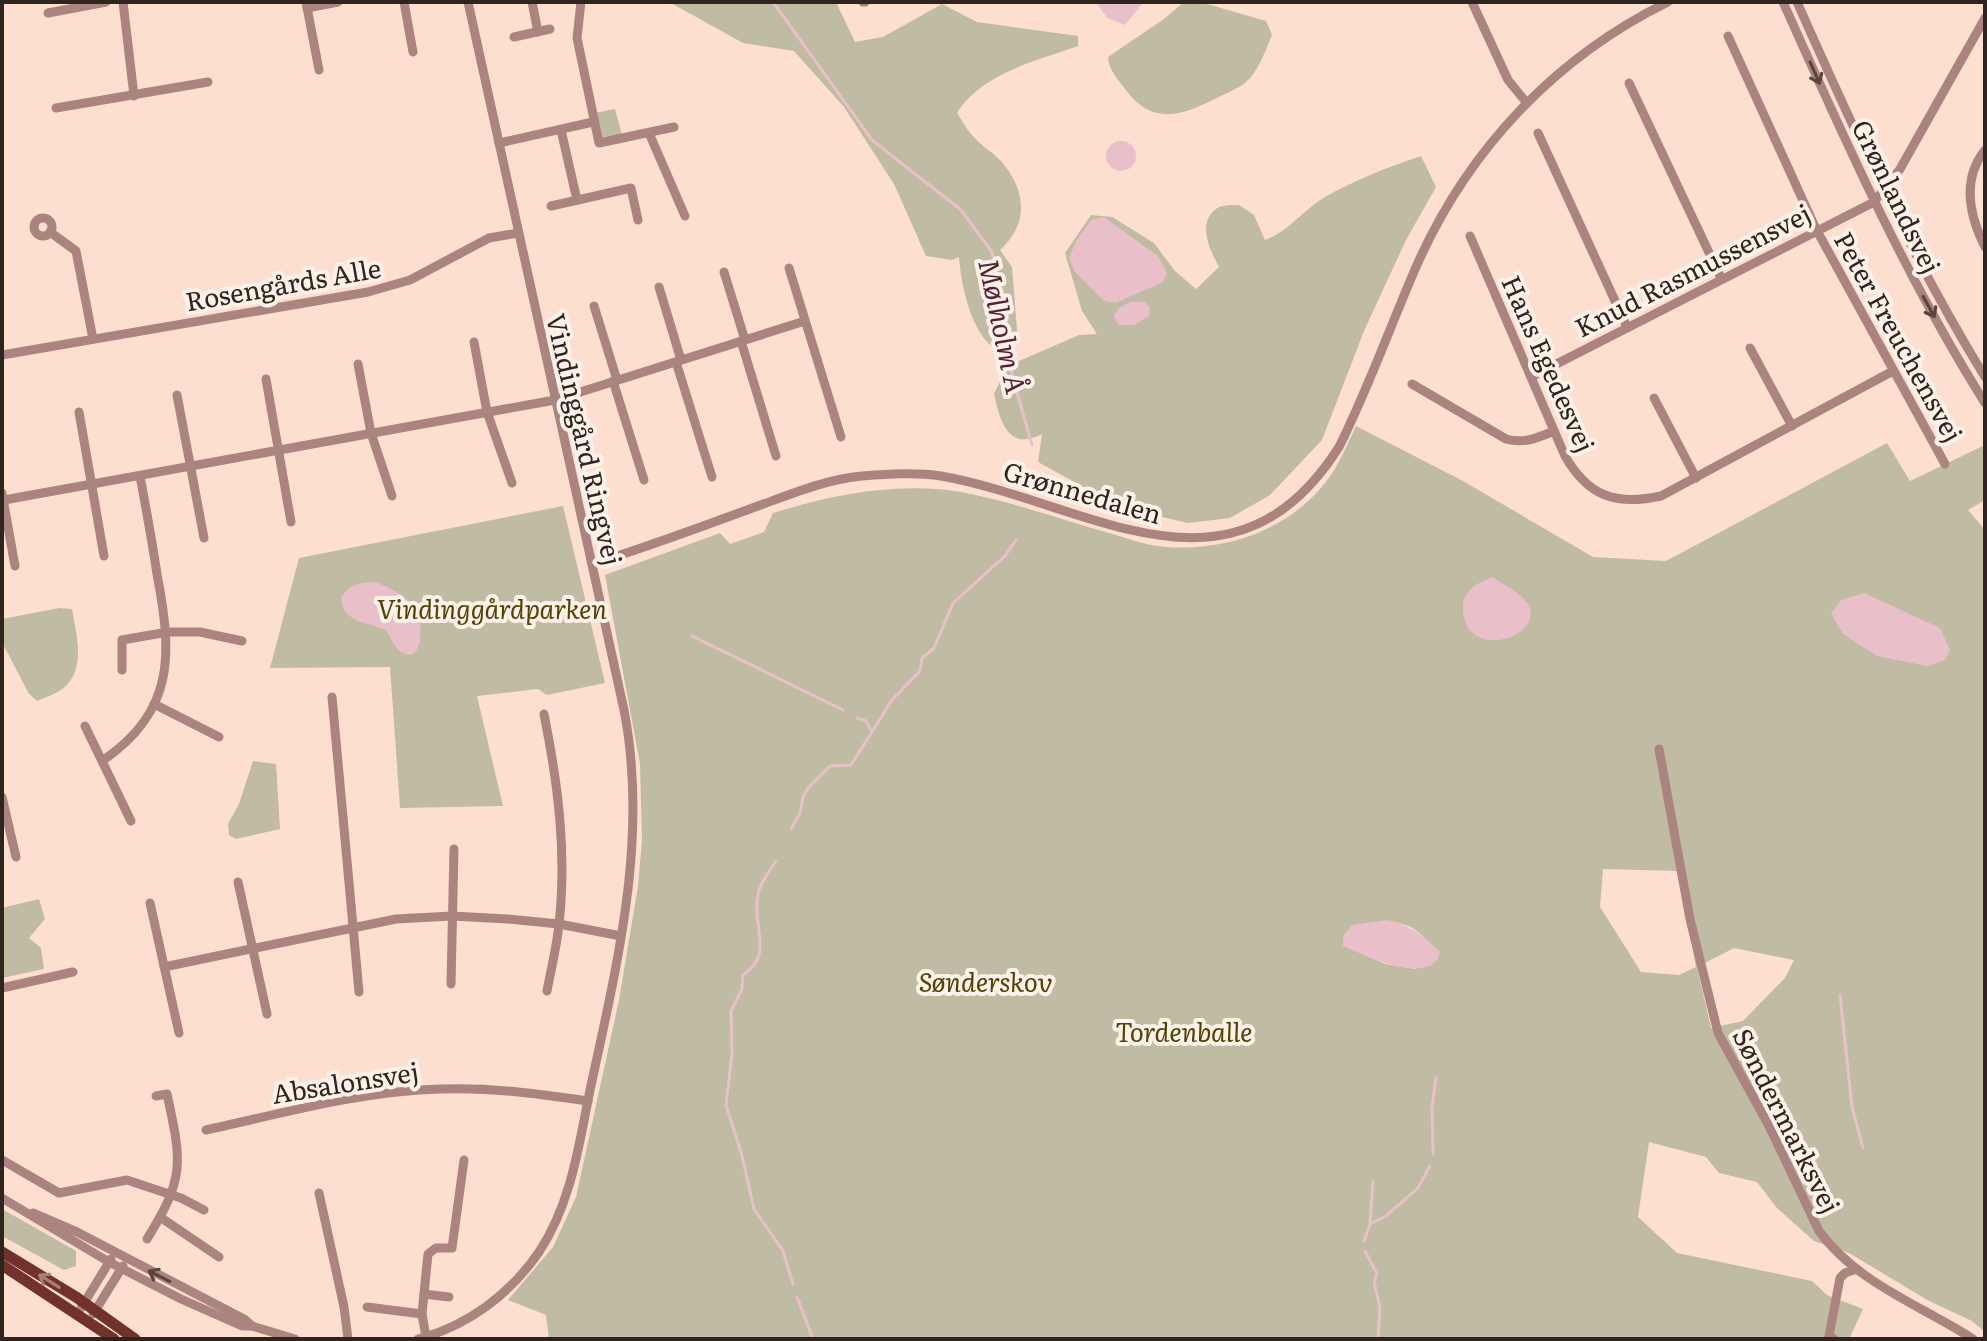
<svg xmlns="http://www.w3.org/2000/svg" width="1987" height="1341" font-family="Literata,serif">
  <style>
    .green { fill: #c0bba3; fill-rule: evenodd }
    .water { fill: #e9c0c9 }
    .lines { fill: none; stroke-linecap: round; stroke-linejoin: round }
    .stream { stroke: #e9c0c9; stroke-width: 3 }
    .minor { stroke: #ab847f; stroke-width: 9 }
    .major { stroke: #72322c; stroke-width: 11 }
    .oneway { stroke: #5a4640 }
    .oneway2 { stroke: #aa7e78 }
    .labels { text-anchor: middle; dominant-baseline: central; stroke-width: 8; stroke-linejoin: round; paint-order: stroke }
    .street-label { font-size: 26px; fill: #2f241e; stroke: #fdf1ea }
    .park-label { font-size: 26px; font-style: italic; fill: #514403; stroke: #fdf1ea }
    .water-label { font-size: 28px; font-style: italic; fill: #572332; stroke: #fdf1ea }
  </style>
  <rect width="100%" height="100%" fill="#fddfcf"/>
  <g class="green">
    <path d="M669,2h167l19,40 28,-5 59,-33 35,18 101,14v10c-42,15 -96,27 -121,67 5,7 9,15 14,21 8,10 20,17 29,26 26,29 30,63 0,90l12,17 5,63 -7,23c-36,-1 -49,-67 -51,-96l-7,3 -26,-4 -32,-72 -50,-77 -50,-56 -51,-8z"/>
    <path d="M1184,2h16l66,19 6,14c-7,16 -13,36 -27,48 -8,6 -19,10 -28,15 -36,18 -65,28 -92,-9 -8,-11 -16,-19 -17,-32l56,-38z"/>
    <path d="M615,109l7,26 -20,2 -3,-3 -4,-21z"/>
    <path d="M1421,156l15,31 -30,53 -42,91 -42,109 -52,55 -40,23 -42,5 -43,-10 -56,-23 -51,-28 4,-28c-34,18 -42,-13 -48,-40l13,-28 72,-31 18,-1 -15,-23 -17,-58 26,-38 21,2 42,26 21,28 21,18 23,-22c-9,-17 -24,-46 0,-60 5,-2 15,-2 20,-2l15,10 11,25c23,-8 38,-30 60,-43 30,-17 63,-30 96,-41z"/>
    <path d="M1356,426l107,55 130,76 73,4 221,-118 23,38 75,-36v55l-17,10 17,20v802l-13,-11 -43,-20 -80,-48 -35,-12 -37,-33 -20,-26 -38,-9 -13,-16 -57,-15 -11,75 39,36 135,28 15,14 36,14 -14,30h-1300l-3,-24 -38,-15 45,-53 23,-50 43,-197 19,-114 4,-46 -2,-76 -35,-189 115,-42 10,11 34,-12 9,-19c62,-19 128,-32 193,-20 47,9 99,28 147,41 16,5 35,12 53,13 57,4 115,-14 154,-58 16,-17 26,-42 36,-63zM1603,869l75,2 18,96 -17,8 -38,-3 -41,-65zM1396,922l15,5 11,8 -7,34 -29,-5 -24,-10zM1734,948l60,12 -9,18 -42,43 -32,7 -14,-61z"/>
    <path d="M563,506l42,177 -58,12 -9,-6 -61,7 26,110 -103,2 -10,-141 -120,1 29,-110z"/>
    <path d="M59,608l13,1c4,24 14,57 -6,77 -7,7 -20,11 -29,15l-8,-7 -25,-48 -2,-27z"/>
    <path d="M253,761l23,3 4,65 -44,10 -7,-4 -1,-11 11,-20z"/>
    <path d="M39,899l6,20 -16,19 12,10 3,21 -42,9v-70z"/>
    <path d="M2,1209l74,42v15l-12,4 -62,-34z"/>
  </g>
  <g class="water">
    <path d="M1096,2h45l1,2 -17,21 -18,-7z"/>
    <circle cx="1121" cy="156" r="15"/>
    <path d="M1104,217l55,40 8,16 -4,9 -47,21 -12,-2 -29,-29 -6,-14 7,-17 15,-21z"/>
    <path d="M1131,302h14l5,5 -1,9 -15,9h-16l-4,-9 5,-8z"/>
    <path d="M1493,577c9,8 23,13 31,22 33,35 -63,69 -61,6 1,-16 17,-23 30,-28z"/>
    <path d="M372,582c9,1 15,5 23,9 9,6 18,11 23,21 4,11 6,54 -17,40 -6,-4 -11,-15 -14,-21 -18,-10 -45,-7 -46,-34 9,-12 16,-14 31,-15z"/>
    <path d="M1864,593l76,35 10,22 -5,10 -18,6 -50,-10 -34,-22 -12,-21 10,-13z"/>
    <path d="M1387,920c23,5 36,15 53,32 -7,36 -76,3 -97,-6v-10l9,-11z"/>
  </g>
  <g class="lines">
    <g class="stream">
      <path d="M773,2l99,138 89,70 31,42 19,100 1,23 20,70"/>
      <path d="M692,636l151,74"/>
      <path d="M857,718l9,3 5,9"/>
      <path d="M791,829l9,-16 3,-16 5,-9 22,-22 21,-1 41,-65 28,-29 2,-13 12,-10 19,-45 52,-47 11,-16"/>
      <path d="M776,861c-6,9 -16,22 -18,33 -7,30 17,61 -15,81l-1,14 -11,22 1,43 -6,51 15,47 13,57 29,42 10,33"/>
      <path d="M1840,995l12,112 11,41"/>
      <path d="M1433,1154l-1,-47 4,-29"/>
      <path d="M1370,1222l3,-41"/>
      <path d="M1364,1241l6,-17 16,-8 32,-28 12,-22"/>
      <path d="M1365,1251l12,23 -3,8 6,25 -2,32"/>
      <path d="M797,1297l16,42"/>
    </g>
    <g class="minor">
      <path d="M123,2l11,94"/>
      <path d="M306,2l13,68"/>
      <path d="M404,2l9,50"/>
      <path d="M532,2l6,30"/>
      <path d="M581,2l-4,36 22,105 75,-16"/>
      <path d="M863,2h2"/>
      <path d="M1472,2l36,78 18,22"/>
      <path d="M1783,2c61,136 122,274 202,401"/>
      <path d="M1797,2c57,128 114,255 188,375"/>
      <path d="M307,8l31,-6"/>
      <path d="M48,13l58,-11"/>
      <path d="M1728,36l88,193 129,235"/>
      <path d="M514,37l36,-8"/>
      <path d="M1629,83l92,195"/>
      <path d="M56,108l152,-26"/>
      <path d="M561,130l16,70"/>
      <path d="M649,133l36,83"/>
      <path d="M1538,133l89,194"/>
      <path d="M499,143l94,-21"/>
      <path d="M1985,150c-23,29 -16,65 0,97"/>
      <path d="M551,206l80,-18 7,32"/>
      <circle cx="43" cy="227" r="9"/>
      <path d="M50,232l26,19 17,88"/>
      <path d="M1470,236l95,220c23,40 50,50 96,40l232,-125"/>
      <path d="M789,268l52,169"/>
      <path d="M724,272l21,68"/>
      <path d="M659,287l22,73"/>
      <path d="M594,306l23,74"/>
      <path d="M741,341l35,115"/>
      <path d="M474,342l13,70 25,71"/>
      <path d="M1750,348l42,78"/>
      <path d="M2,355l366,-63 42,-12 79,-42 29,-5"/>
      <path d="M676,362l36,115"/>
      <path d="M358,364l13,69 21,63"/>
      <path d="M1531,377l343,-175 26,-33 85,-151"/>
      <path d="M266,379l25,143"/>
      <path d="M613,381l31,99"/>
      <path d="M1412,384l94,55c18,5 31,-1 48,-8"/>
      <path d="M177,395l27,143"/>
      <path d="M1654,398l42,80"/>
      <path d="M79,412l25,144"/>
      <path d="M2,493l13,73"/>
      <path d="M4,500l551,-100 250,-79"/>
      <path d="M592,564c56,-17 111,-38 166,-58 33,-12 69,-27 104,-30 26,-2 54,-4 79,0 147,26 290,140 398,-29 29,-58 51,-120 77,-180 51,-116 138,-209 252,-265"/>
      <path d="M122,670v-30l46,-8h32l42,9"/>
      <path d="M332,697l27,295"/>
      <path d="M154,704l65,33"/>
      <path d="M544,714c14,70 23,139 15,210 -2,22 -8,45 -12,67"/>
      <path d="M85,726l46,95"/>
      <path d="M1659,749l31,170 28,114 51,93 50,105c38,52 101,74 154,108"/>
      <path d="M102,761c74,-50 70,-108 55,-187 -5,-33 -11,-66 -17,-98"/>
      <path d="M2,797l14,60"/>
      <path d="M238,882l29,132"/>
      <path d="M150,903l29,130"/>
      <path d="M164,967l232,-48 56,-3 55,3 52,5 62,12"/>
      <path d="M451,984l3,-135"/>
      <path d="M2,988l71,-16"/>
      <path d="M206,1130c78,-17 156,-39 235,-41 50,-2 98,5 147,12"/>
      <path d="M2,1160l57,33 68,-13 54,18 23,12"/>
      <path d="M319,1193l25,114 4,32"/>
      <path d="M2,1198l107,64 72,37 61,27h10l43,13"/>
      <path d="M33,1213l44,19 167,87 8,7"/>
      <path d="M160,1217l59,40"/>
      <path d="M147,1239c38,-61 35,-76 20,-145l-11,2"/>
      <path d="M424,1294l25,3"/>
      <path d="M367,1307l55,7"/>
      <path d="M81,1308l30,-49"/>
      <path d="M93,1314l30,-48"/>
      <path d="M426,1337l-4,-23 6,-60 8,-6h16l12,-88"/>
      <path d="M418,1339c50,-13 92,-45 121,-87 32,-48 40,-107 51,-162 27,-125 59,-252 34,-380l-156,-708"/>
      <path d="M1834,1339l-5,-3 11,-58 5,-5 12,-4"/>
    </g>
    <g class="major">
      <path d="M2,1252l74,45 59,42"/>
      <path d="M2,1265l112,74"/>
    </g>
  </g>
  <defs><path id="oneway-shaft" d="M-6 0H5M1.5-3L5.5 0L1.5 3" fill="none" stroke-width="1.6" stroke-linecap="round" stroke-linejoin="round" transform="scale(2)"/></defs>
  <g class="oneway">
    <use href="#oneway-shaft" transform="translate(1815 73) rotate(66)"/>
    <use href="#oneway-shaft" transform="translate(1929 307) rotate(61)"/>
    <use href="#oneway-shaft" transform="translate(159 1276) rotate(-153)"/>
  </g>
  <use class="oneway2" href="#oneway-shaft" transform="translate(49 1281) rotate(-148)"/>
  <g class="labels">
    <g class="street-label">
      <text transform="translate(1898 196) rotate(64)">Grønlandsvej</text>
      <text transform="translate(1692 269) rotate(-27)">Knud Rasmussensvej</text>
      <text transform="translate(283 283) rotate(-10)">Rosengårds Alle</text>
      <text transform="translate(1900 336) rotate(61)">Peter Freuchensvej</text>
      <text transform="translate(1550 363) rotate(66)">Hans Egedesvej</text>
      <text transform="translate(586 439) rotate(77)">Vindinggård Ringvej</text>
      <text transform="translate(1083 491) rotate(16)">Grønnedalen</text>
      <text transform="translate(345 1081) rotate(-9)">Absalonsvej</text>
      <text transform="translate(1788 1120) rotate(63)">Søndermarksvej</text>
    </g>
    <g class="park-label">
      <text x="492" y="607">Vindinggårdparken</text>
      <text x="986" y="980">Sønderskov</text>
      <text x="1184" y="1030">Tordenballe</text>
    </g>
    <g class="water-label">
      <text transform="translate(1004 326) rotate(78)">Mølholm Å</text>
    </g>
  </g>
  <rect width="1987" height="1341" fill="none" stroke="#2f241e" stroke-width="8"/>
</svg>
